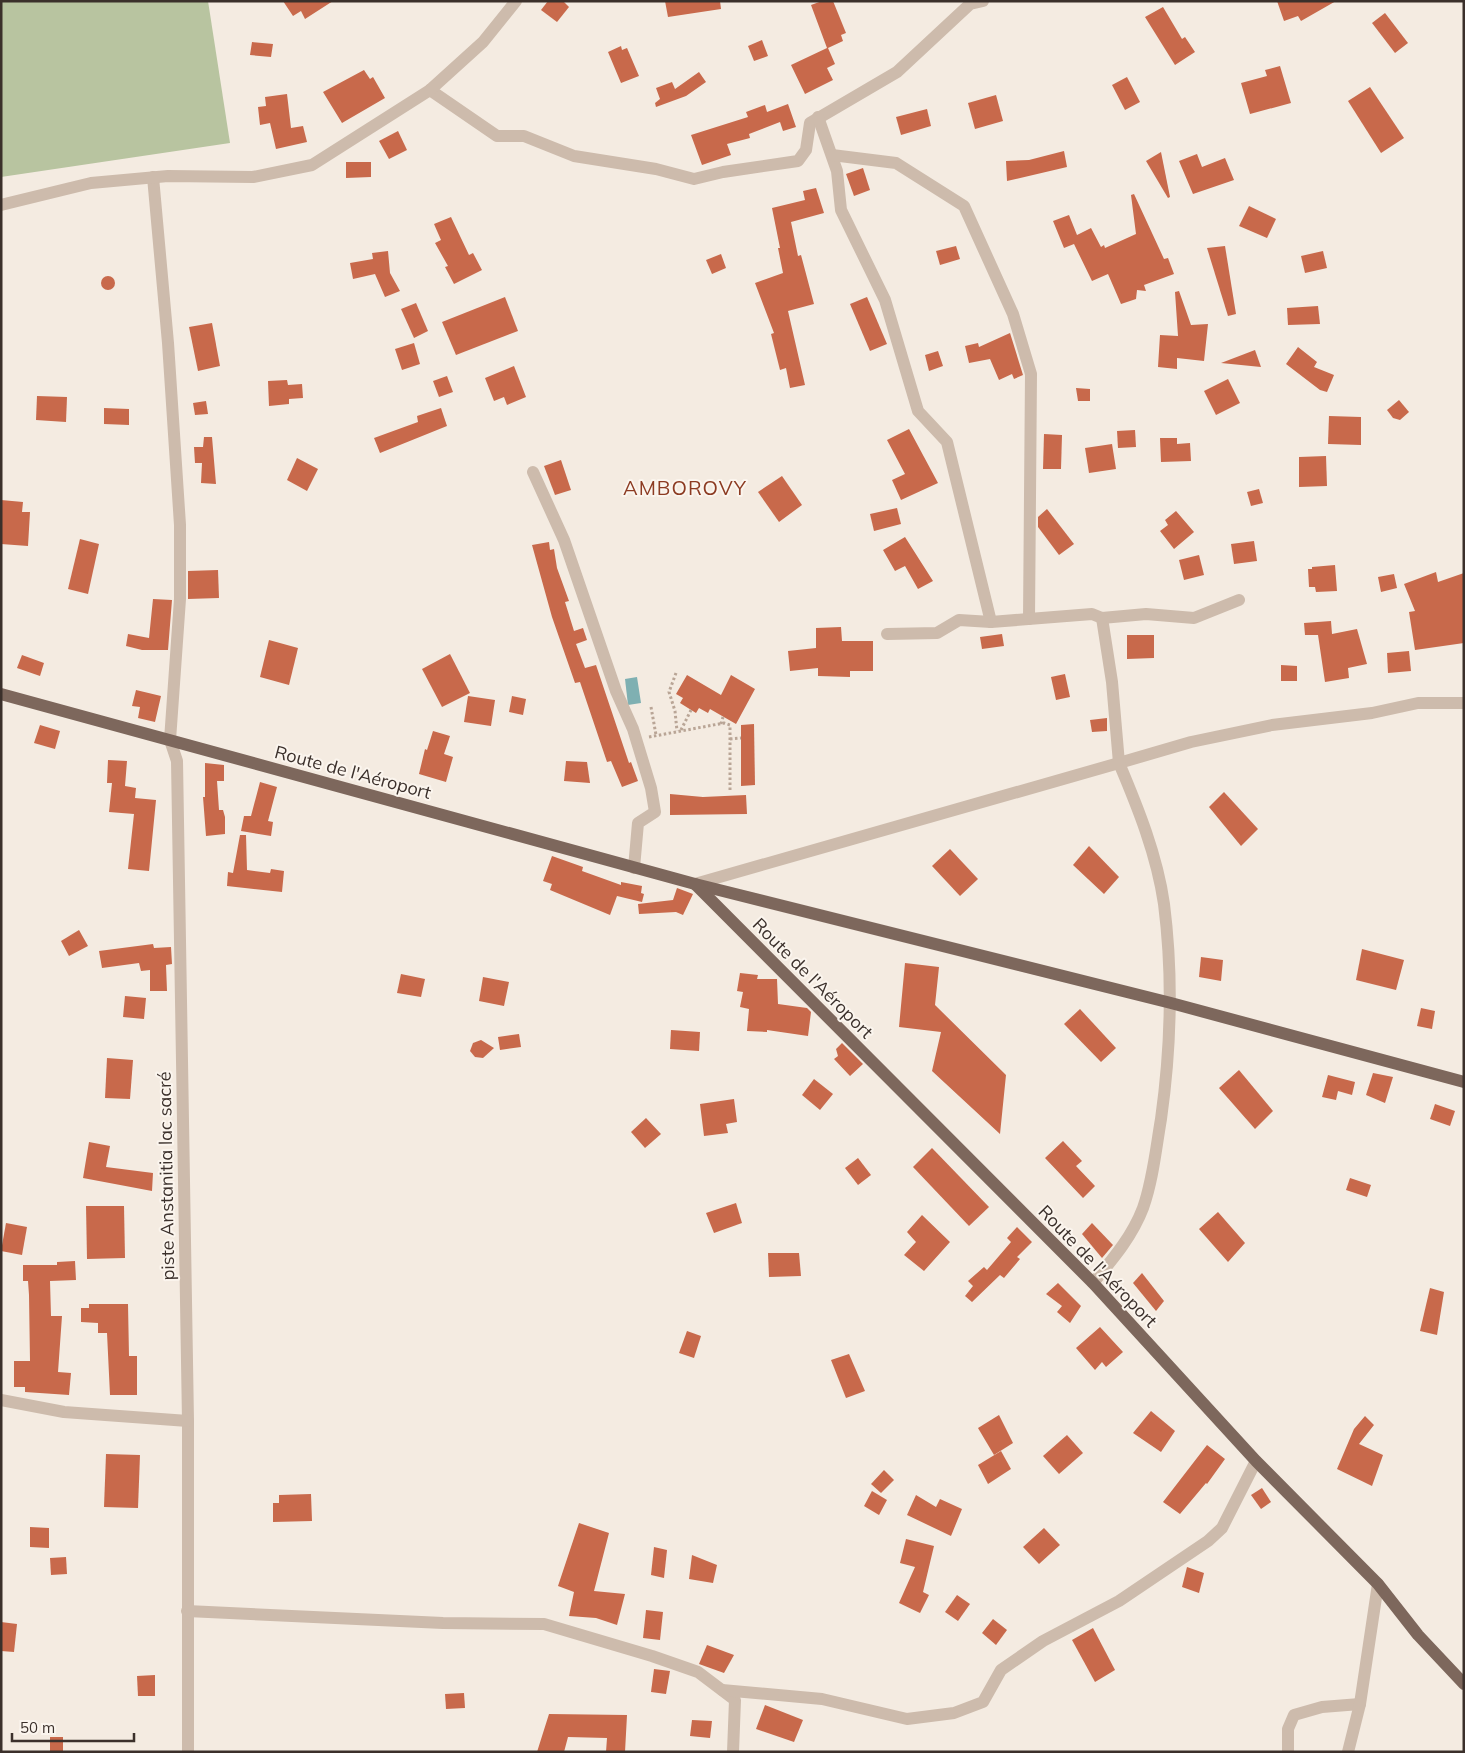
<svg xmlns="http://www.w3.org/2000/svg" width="1465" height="1753" font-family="Mulish,sans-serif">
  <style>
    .green { fill: #b8c4a0 }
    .water { fill: #7fb0b2 }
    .building { fill: #c8694b }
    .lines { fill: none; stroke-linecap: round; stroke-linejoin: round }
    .path { stroke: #b9a596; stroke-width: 3; stroke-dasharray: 2.5 2.5; stroke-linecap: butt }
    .minor { stroke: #cdbbac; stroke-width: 12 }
    .major { stroke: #7d675c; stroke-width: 12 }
    .labels { text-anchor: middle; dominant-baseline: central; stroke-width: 4; stroke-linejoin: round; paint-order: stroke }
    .street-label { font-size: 18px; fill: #3b302b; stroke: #fbf5ee }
    .quarter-label { font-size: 20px; letter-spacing: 1px; fill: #8c3b22; stroke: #fbf5ee }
  </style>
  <rect width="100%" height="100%" fill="#f4ebe1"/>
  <path class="green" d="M1,1h207l22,142 -229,34z"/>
  <path class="water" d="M637,677l4,26 -13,2 -3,-26z"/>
  <g class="building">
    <path d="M283,1h50l-28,18 -4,-8 -8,5z"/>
    <path d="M548,1h15l6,6 -12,15 -16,-12z"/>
    <path d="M665,1h55l1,8 -53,8z"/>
    <path d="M822,1h11l13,32 -5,2 2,6 -15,7 7,16 -8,4 6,12 -28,14 -14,-29 36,-17 -16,-43z"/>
    <path d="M1277,1h59l-35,20 -3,-5 -14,5z"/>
    <path d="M1163,7l19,32 3,-2 10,15 -20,13 -30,-48z"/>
    <path d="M1385,13l23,30 -13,10 -23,-30z"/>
    <path d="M762,40l6,16 -14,5 -6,-15z"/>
    <path d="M252,42l21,2 -2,13 -21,-2z"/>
    <path d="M621,46l1,4 5,-2 12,28 -18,7 -13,-31z"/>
    <path d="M1280,66l11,37 -41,11 -9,-31 26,-7 -2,-6z"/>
    <path d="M364,70l6,9 3,-2 12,21 -43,25 -19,-31z"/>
    <path d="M699,72l7,10 -20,14 -30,11 -1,-4 5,-4 -4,-11 16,-6 3,7z"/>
    <path d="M1127,77l13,25 -15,8 -13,-25z"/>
    <path d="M1370,87l34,51 -23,15 -33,-52z"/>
    <path d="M287,94l4,34 12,-2 4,16 -31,7 -6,-26 -10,2 -2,-18 8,-1 -1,-9z"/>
    <path d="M996,95l7,26 -28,8 -7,-26z"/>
    <path d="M788,104l8,23 -13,4 -3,-9 -31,12 1,4 -23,6 4,11 -29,10 -11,-30 57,-18 -2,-5 19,-7 2,7z"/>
    <path d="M927,109l4,17 -30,9 -5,-18z"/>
    <path d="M398,131l9,19 -18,9 -10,-18z"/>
    <path d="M1064,151l3,16 -60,14 -1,-20 23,-1z"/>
    <path d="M1161,152l9,45 -2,1 -22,-37z"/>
    <path d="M1197,154l5,13 23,-9 9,22 -41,14 -14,-33z"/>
    <path d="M346,162h25v15l-25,1z"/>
    <path d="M863,168l7,22 -16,6 -8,-22z"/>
    <path d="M816,188l8,25 -33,9 7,34 3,-1 13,49 -26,7 17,74 -15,3 -4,-20 -6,2 -9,-36 3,-1 -19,-50 28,-10 -5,-25h2l-8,-40 33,-8 -2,-9z"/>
    <path d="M1134,194l30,65 4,-1 6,16 -30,11 2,6 -9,-1 -1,9 -15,5 -13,-30 -16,7 -18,-37 -10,4 -11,-27 16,-6 8,20 14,-7 10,19 3,-2 1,3 31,-14 -5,-39z"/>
    <path d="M1249,206l27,13 -9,19 -28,-12z"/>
    <path d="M451,217l18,38 4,-2 9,17 -28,14 -9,-17 3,-1 -13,-23 6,-3 -7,-16z"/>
    <path d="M956,246l4,13 -20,6 -4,-14z"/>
    <path d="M1225,246l11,68 -8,2 -21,-68z"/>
    <path d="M388,251l2,22 10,18 -15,6 -10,-23 -22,5 -3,-16 23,-4 -1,-6z"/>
    <path d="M1323,251l4,17 -22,5 -4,-17z"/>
    <path d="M721,254l5,14 -14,6 -6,-14z"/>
    <circle cx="108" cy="283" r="7"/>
    <path d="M1179,291l12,34 17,-1 -4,37 -27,-3v11l-19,-2 2,-32 18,1 -3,-44z"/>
    <path d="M505,297l13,34 -62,24 -14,-33z"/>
    <path d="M867,297l20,47 -17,7 -20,-47z"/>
    <path d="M416,303l12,28 -14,7 -13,-29z"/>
    <path d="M1318,306l2,18 -32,1 -1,-17z"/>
    <path d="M212,323l8,43 -22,5 -9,-44z"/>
    <path d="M1010,333l13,42 -9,4 -2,-5 -13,6 -9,-21 -21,4 -4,-17 13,-3 1,4z"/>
    <path d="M414,343l6,21 -18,6 -7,-21z"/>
    <path d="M1298,347l19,15 -3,5 20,8 -7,17 -7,-2 -34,-26z"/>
    <path d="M1255,350l6,17 -40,-4z"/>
    <path d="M938,351l5,15 -14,5 -4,-16z"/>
    <path d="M514,366l12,31 -19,8 -3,-8 -10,4 -9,-23z"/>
    <path d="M447,376l6,16 -14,5 -6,-16z"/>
    <path d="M1228,379l12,24 -24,12 -12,-24z"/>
    <path d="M287,380l1,5 14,-1 1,14 -14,1v5l-20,2 -1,-25z"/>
    <path d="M1076,388l14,1v12h-12z"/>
    <path d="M37,396l30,1 -1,25 -30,-2z"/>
    <path d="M1399,400l10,12 -9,8 -7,-2 -6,-8z"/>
    <path d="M206,401l2,13 -13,1 -2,-12z"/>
    <path d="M104,408l25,1v16l-25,-1z"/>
    <path d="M441,408l6,18 -67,27 -6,-15 44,-16 -1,-6z"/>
    <path d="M1329,416l32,1v28l-33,-1z"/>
    <path d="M909,429l29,54 -37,17 -9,-20 13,-6 -18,-34z"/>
    <path d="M1135,430l1,17 -18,1 -1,-17z"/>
    <path d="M1044,434l18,1 -1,34h-18z"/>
    <path d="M204,437h8l4,47 -15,-1 1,-20h-7l-1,-16h9z"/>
    <path d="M1160,438h17v6l13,-1 1,18 -30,1z"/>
    <path d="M1112,444l4,25 -27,4 -4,-25z"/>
    <path d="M1326,456l1,30 -28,1v-30z"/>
    <path d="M297,458l21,11 -11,22 -20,-11z"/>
    <path d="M561,460l10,30 -16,5 -11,-29z"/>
    <path d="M782,476l20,29 -23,17 -21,-30z"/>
    <path d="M1259,489l4,14 -12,3 -4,-14z"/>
    <path d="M1,500l22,2 -1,10h8l-2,34 -27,-2z"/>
    <path d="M897,508l4,16 -27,7 -4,-17z"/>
    <path d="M1047,509l27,35 -15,11 -21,-28v-10z"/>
    <path d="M1176,511l18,21 -20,17 -14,-18 8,-6 -3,-5z"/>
    <path d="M905,537l28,44 -15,8 -13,-23 -10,5 -12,-21z"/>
    <path d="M80,539l19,5 -11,50 -20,-5z"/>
    <path d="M1254,541l3,20 -23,3 -3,-20z"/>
    <path d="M549,542l1,8 4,-1 3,19 12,33 -4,1 9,29 9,-3 4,12 -11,4 9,24 11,-3 33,98 2,-1 7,19 -16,6 -11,-26 -4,1 -27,-80 -5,1 -23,-66 -20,-72z"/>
    <path d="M1199,555l5,20 -20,5 -5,-20z"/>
    <path d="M1335,565l2,26 -21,1 -1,-5h-6l-1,-18h4v-2z"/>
    <path d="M218,570l1,28 -31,1v-28z"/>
    <path d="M1436,572l2,10 26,-9v70l-49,7 -6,-38 6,-1 -11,-27z"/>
    <path d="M1394,574l3,14 -16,4 -3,-15z"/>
    <path d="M153,599l19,1 -4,50h-26l-16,-4 2,-12 21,4z"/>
    <path d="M1331,621l1,13 25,-5 10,35 -19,4 1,10 -24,4 -7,-47h-13l-1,-12z"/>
    <path d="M841,627l1,14h31v30h-23v6l-32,-1v-8l-28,3 -2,-20 28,-3v-20z"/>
    <path d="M1002,634l2,12 -22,3 -2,-12z"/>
    <path d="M1127,635h27v23l-27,1z"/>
    <path d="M269,640l29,8 -9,37 -29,-8z"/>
    <path d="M1409,651l2,20 -23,2 -1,-20z"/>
    <path d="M450,654l20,39 -28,14 -20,-38z"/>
    <path d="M22,655l22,8 -4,13 -23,-8z"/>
    <path d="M1281,665l16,1v15h-16z"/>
    <path d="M1065,674l5,23 -14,3 -5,-23z"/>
    <path d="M687,675l34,20 10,-20 24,14 -19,35 -26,-15 -2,4 -9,-5 -3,5 -16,-10 3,-5 -7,-4z"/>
    <path d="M136,690l25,6 -6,26 -17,-4 2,-11 -8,-1z"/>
    <path d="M468,696l27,4 -4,26 -27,-4z"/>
    <path d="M512,696l14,3 -3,16 -14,-3z"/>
    <path d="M1107,718v13l-15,1 -2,-12z"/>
    <path d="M754,724l1,61 -14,1v-61z"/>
    <path d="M40,725l20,6 -5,18 -21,-6z"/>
    <path d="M433,731l17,5 -6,18 9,3 -7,25 -27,-8 6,-25 2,1z"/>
    <path d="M108,760l19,1 -2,25 11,2 -1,10 21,2 -7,71 -21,-2 6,-55 -25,-2 3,-29h-5z"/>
    <path d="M566,761l21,1 3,21 -26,-2z"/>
    <path d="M205,763l19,2v16h-7l2,29h4l2,7v17l-19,2 -3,-39h2z"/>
    <path d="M260,782l17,5 -9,34 5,1 -2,14 -30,-5 3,-15h7z"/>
    <path d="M1224,792l34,37 -17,17 -32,-39z"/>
    <path d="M670,794l33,3 43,-2 1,19 -77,1z"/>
    <path d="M240,835h6l1,35 23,3 1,-4 13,2 -2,21 -55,-6 1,-14 5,1z"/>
    <path d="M1089,846l30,31 -15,17 -31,-29z"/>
    <path d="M950,849l28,30 -18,17 -28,-30z"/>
    <path d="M552,856l31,11 -1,4 39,14v-3l21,4 -1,7 3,1 -2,8 -25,-6 -7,19 -60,-25 2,-6 -9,-3z"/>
    <path d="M677,888l16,6 -10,21 -7,-3 -37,2 -1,-10 35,-4z"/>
    <path d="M79,930l9,16 -19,10 -8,-15z"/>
    <path d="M153,944l1,4 17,-1 1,17 -6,1 1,26h-17v-21l-9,1 -2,-8 -37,5 -3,-17z"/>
    <path d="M1362,949l42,11 -8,30 -40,-10z"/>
    <path d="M1201,957l22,3 -2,21 -22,-4z"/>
    <path d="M905,963l34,4 -4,38 71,70 -6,59 -68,-63 9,-39 -42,-5z"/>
    <path d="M740,973l18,2 -1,4h20l1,25 29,4 4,4 -3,24 -41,-6v2l-20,-1 2,-22 -9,-2 3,-15 -6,-1z"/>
    <path d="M401,974l24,5 -4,18 -24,-4z"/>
    <path d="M483,977l26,5 -5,24 -25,-5z"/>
    <path d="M125,996l21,2 -2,21 -21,-2z"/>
    <path d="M1421,1008l14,3 -3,18 -15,-3z"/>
    <path d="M1080,1009l36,39 -15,14 -37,-38z"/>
    <path d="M671,1030l29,2 -1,19 -29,-2z"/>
    <path d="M519,1034l2,13 -21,3 -2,-13z"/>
    <path d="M481,1040l13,8 -11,10 -8,-1 -5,-6 3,-8z"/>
    <path d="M842,1043l21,21 -13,12 -16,-17 4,-3 -2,-7z"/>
    <path d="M107,1058l26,2 -3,39 -25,-1z"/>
    <path d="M1239,1070l34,41 -18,18 -36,-41z"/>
    <path d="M1373,1073l20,4 -8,26 -19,-8z"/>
    <path d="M1328,1075l27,7 -3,13 -14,-4 -2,9 -14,-3z"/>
    <path d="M814,1079l19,15 -13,16 -18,-15z"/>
    <path d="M734,1099l3,23 -11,2 2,9 -24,3 -4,-32z"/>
    <path d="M1435,1104l20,7 -5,15 -20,-7z"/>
    <path d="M646,1118l15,16 -16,14 -14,-16z"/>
    <path d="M1063,1141l19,20 -6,5 19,20 -12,12 -38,-40z"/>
    <path d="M89,1142l21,4 -4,21 47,6 -1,18 -69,-13z"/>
    <path d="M932,1148l57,59 -20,19 -56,-59z"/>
    <path d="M858,1158l13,17 -13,10 -13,-17z"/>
    <path d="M1350,1178l21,7 -4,12 -21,-7z"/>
    <path d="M736,1203l6,20 -28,10 -8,-20z"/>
    <path d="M86,1206h38l1,52 -38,1z"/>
    <path d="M1218,1212l27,31 -17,19 -29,-33z"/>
    <path d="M922,1215l28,27 -26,29 -20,-16 12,-13 -9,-10z"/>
    <path d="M6,1223l21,4 -5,28 -21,-4z"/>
    <path d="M1092,1223l21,22 -11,13 -20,-24z"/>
    <path d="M1017,1227l15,15 -15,15 3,2 -16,19 -4,-3 -28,27 -7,-6 8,-10 -5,-5 16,-14 3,3 24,-28 -4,-4z"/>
    <path d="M768,1253h31l2,23 -32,1z"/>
    <path d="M75,1261l1,19 -26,1 1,35h11l-4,56 13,1 -2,22 -44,-3v-5h-11v-26h16l-1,-66 -1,-14h-5v-16h34v-3z"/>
    <path d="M1142,1273l22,28 -8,10 -23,-28z"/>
    <path d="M1058,1283l23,23 -11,17 -13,-11 5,-6 -16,-12z"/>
    <path d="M1430,1288l14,4 -7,43 -17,-4z"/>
    <path d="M89,1304h39l1,52h8v39h-27l-3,-62h-9v-10l-17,-1v-14h8z"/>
    <path d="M1100,1327l23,25 -17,15 -4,-5 -7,8 -19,-22z"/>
    <path d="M687,1331l14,5 -7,22 -15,-5z"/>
    <path d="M849,1354l16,37 -19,7 -15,-38z"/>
    <path d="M1151,1411l24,20 -14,21 -28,-19z"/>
    <path d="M999,1415l14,28 -19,12 -16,-27z"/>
    <path d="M1365,1416l9,9 -15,19 24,11 -11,31 -35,-17 17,-40z"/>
    <path d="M1067,1435l16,18 -24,21 -16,-18z"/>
    <path d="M1207,1445l18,14 -18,25 -1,-1 -26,31 -17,-12z"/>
    <path d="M1001,1451l10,18 -23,15 -10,-19z"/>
    <path d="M106,1454l34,1 -2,53 -34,-1z"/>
    <path d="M884,1470l10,10 -13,13 -10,-9z"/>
    <path d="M1262,1488l9,14 -10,7 -10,-14z"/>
    <path d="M872,1491l15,9 -8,15 -15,-9z"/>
    <path d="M311,1494l1,27 -39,1v-19h6v-8z"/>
    <path d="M916,1495l20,12 4,-8 22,10 -11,27 -44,-21z"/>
    <path d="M579,1523l30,10 -15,58 31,3 -8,31 -21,-7 -27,-2 5,-24 -16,-6z"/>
    <path d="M30,1527l19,1v20l-19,-1z"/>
    <path d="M1044,1528l16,17 -21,19 -16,-17z"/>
    <path d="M906,1539l28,7 -11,46 6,3 -9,18 -21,-10 16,-36 -15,-4z"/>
    <path d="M654,1547l13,3 -3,28 -13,-3z"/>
    <path d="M692,1555l25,10 -4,18 -24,-4z"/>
    <path d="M66,1557l1,17 -16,1 -1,-17z"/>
    <path d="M1187,1567l17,6 -5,20 -17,-6z"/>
    <path d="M957,1595l13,9 -12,17 -13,-9z"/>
    <path d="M646,1610l17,2 -3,28 -17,-2z"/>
    <path d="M993,1619l14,11 -11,15 -14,-12z"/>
    <path d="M1,1622l16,2 -3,28 -13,-1z"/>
    <path d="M1093,1628l22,42 -20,12 -23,-42z"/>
    <path d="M707,1645l27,10 -10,18 -25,-9z"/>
    <path d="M654,1669l16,2 -4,23 -15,-2z"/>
    <path d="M155,1675v21h-17l-1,-20z"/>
    <path d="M464,1693l1,15 -19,1 -1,-15z"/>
    <path d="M765,1705l38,15 -9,22 -38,-13z"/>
    <path d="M549,1714l78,1 -2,37h-19l1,-14 -39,-1 -4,15h-27z"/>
    <path d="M692,1720l20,1 -2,17 -20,-2z"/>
    <rect x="50" y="1737" width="13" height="15"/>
  </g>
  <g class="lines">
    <g class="path">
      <path d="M676,673l-7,19 6,19 2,20"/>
      <path d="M651,707l5,28"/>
      <path d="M721,724l2,-7"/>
      <path d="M681,730l10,-20"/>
      <path d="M649,737l75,-14 6,2v65"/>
      <path d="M730,739l11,-1"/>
    </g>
    <g class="minor">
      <path d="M430,90l67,46h27l50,20 82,13 38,10 29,-7 75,-11 8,-11 4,-27 87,-51 73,-68 13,-3"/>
      <path d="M818,117l19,54 4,39 44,90 33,111 29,31 44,180"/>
      <path d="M832,155l64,8 68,43 49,108 18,60 -2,245"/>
      <path d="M153,177l15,166 12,182v74l-10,141 7,21 11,660v331"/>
      <path d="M1,205l90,-22 77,-7 85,1 59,-12 118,-75 53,-48 33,-41"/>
      <path d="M533,472l31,68 52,151 17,38 18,59 4,24 -17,11 -4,45"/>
      <path d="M1239,600l-45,18 -48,-4 -44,4 10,64 7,81 72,-21 81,-17 100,-12 46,-10h46"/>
      <path d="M887,634l50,-1 22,-13 32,2 101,-8 10,4"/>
      <path d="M695,884l424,-121c19,45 38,92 45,141 9,71 7,144 -3,215 -5,29 -8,61 -18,89 -11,29 -31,52 -50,75"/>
      <path d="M1,1400l63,12 124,9"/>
      <path d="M187,1611l256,12 101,1 108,32 46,16 37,28 -2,52"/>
      <path d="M722,1690l100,9 85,20 47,-6 29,-11 18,-32 42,-29 76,-40 89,-60 14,-13 34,-67"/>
      <path d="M1288,1752v-23l6,-14 28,-8 38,-3"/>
      <path d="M1348,1752l12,-48 18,-120"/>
    </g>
    <g class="major">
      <path d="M1,694l694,190 476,119 293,79"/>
      <path d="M695,884l398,399 163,178 122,123 40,51 46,49"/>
    </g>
  </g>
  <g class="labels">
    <g class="street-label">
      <text transform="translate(353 772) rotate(15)">Route de l'Aéroport</text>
      <text transform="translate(813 978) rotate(45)">Route de l'Aéroport</text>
      <text transform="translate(166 1176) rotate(-91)">piste Anstanitia lac sacré</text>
      <text transform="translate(1098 1266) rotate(46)">Route de l'Aéroport</text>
    </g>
    <g class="quarter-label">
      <text x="685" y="487">AMBOROVY</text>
    </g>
  </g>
  <rect width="1465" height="1753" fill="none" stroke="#3b302b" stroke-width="5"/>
  <path d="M12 1733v8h122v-8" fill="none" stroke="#3b302b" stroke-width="2.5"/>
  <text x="20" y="1733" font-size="15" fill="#3b302b" stroke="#fbf5ee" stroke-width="4" paint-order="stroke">50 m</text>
</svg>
